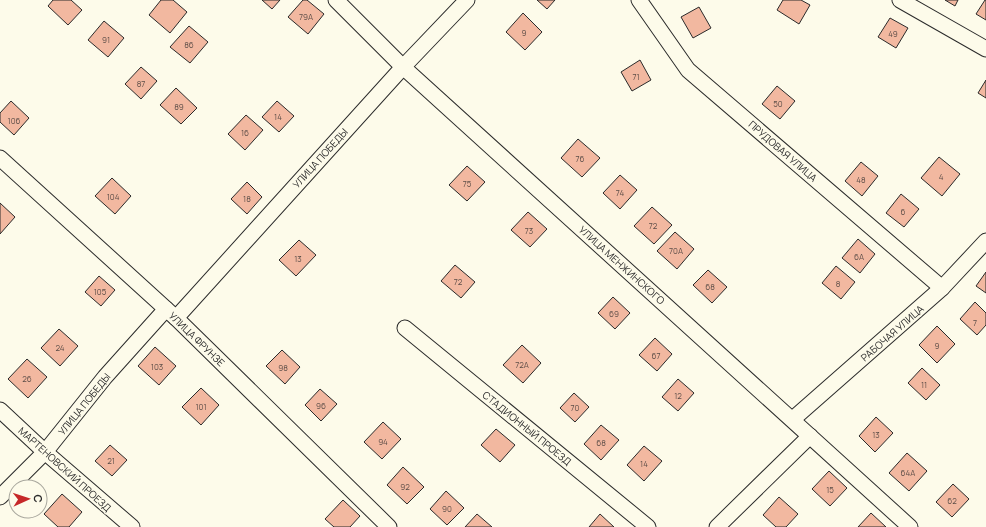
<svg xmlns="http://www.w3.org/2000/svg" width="986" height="527" font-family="Manrope,sans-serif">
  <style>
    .building { fill: #f2b8a0; stroke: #2b2b2b }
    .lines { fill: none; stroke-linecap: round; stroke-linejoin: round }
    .street-casing { stroke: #2b2b2b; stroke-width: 17 }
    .street { stroke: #fdfbea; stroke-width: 15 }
    .labels { text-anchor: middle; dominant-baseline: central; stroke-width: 3; stroke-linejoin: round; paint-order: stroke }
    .number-label { font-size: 8px; fill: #5d4e48 }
    .street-label { font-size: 10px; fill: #2b2b2b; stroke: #fdfbea }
  </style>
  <rect width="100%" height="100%" fill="#fdfbea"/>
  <g class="building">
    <path d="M53,0h18l11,10 -14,15 -20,-19z"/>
    <path d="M161,0h12l14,12 -17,21 -21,-18z"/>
    <path d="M262,0h18l-8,9z"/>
    <path d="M303,0h4l17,14 -16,20 -20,-17z"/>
    <path d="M537,0h18l-8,9z"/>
    <path d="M783,0h18l9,5 -11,19 -22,-14z"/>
    <path d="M945,0h13l-3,6z"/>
    <path d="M985,0h1v20l-10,-6z"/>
    <path d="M699,7l12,21 -18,10 -12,-21z"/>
    <path d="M523,13l19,19 -17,18 -19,-18z"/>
    <path d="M890,18l18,10 -12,20 -18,-11z"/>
    <path d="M104,21l20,17 -16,19 -20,-17z"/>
    <path d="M189,26l19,16 -18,21 -20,-16z"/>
    <path d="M640,60l11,20 -19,11 -11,-19z"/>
    <path d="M141,67l16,14 -16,18 -16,-15z"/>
    <path d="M986,80v18l-8,-5z"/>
    <path d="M777,86l18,15 -15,18 -18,-15z"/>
    <path d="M176,88l21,20 -16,16 -21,-19z"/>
    <path d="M11,101l18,17 -15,17 -14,-13v-9z"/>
    <path d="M277,101l17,15 -15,16 -17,-15z"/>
    <path d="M246,115l17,15 -18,20 -17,-16z"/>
    <path d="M578,139l22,19 -18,19 -21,-19z"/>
    <path d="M939,157l21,17 -18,22 -21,-18z"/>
    <path d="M861,162l17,14 -16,20 -17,-15z"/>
    <path d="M467,166l18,16 -18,19 -18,-16z"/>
    <path d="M620,175l17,15 -17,19 -17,-16z"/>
    <path d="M112,178l19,18 -16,18 -20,-18z"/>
    <path d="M247,182l15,15 -15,17 -16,-15z"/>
    <path d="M901,194l18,15 -15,18 -18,-14z"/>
    <path d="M0,203l15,14 -15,17z"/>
    <path d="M652,207l20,18 -18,19 -20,-18z"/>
    <path d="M528,212l19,17 -17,18 -19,-17z"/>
    <path d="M675,232l19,17 -17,20 -20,-18z"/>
    <path d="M858,239l17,15 -15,19 -18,-15z"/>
    <path d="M299,240l17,15 -20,21 -17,-16z"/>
    <path d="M455,265l20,17 -14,16 -20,-17z"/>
    <path d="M836,266l19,16 -14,17 -19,-16z"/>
    <path d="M708,270l19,17 -15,16 -19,-18z"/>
    <path d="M986,272v21l-10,-7z"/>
    <path d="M99,276l16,14 -14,16 -16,-14z"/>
    <path d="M613,297l17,16 -15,16 -17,-16z"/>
    <path d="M975,302l11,11v12l-9,10 -17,-16z"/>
    <path d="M937,326l18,18 -18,19 -18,-18z"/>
    <path d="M59,329l19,17 -18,20 -19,-18z"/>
    <path d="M655,338l17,16 -15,17 -18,-16z"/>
    <path d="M522,345l19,18 -18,20 -20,-18z"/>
    <path d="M155,347l21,19 -17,19 -21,-19z"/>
    <path d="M282,350l18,17 -15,17 -19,-18z"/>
    <path d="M27,359l20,18 -19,21 -20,-19z"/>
    <path d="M922,368l18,17 -14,15 -18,-17z"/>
    <path d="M678,379l16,14 -16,18 -16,-14z"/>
    <path d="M201,388l18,17 -18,20 -19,-18z"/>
    <path d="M320,389l17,15 -16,17 -16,-16z"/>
    <path d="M574,393l15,14 -14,15 -15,-14z"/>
    <path d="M876,417l17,16 -18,19 -16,-16z"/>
    <path d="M383,422l18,17 -19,20 -18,-17z"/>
    <path d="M601,425l18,15 -18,20 -17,-16z"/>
    <path d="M496,429l19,16 -15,17 -19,-17z"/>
    <path d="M110,445l17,15 -15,16 -17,-15z"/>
    <path d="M644,446l18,15 -18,20 -17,-16z"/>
    <path d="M907,453l20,18 -18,20 -20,-18z"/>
    <path d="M403,467l21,20 -17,17 -20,-19z"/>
    <path d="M829,471l18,17 -17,18 -18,-17z"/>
    <path d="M953,484l16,15 -17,18 -16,-15z"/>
    <path d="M446,491l18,17 -17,17 -17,-16z"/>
    <path d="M62,494l20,18 -13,15h-11l-14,-13z"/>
    <path d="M779,497l19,17 -12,13h-10l-13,-12z"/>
    <path d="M343,500l17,16 -10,11h-16l-9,-8z"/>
    <path d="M871,513l15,14h-28z"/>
    <path d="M477,514l15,13h-27z"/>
    <path d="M600,514l14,13h-25z"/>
  </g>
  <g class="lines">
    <defs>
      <g id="street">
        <path d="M336,0l67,67 507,460"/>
        <path d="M639,0l49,70 254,218"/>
        <path d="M900,0l86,49"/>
        <path d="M0,158l176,160 213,209"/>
        <path d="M176,318l227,-251 64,-67"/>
        <path d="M405,328l243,199"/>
        <path d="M0,410l45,42 87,75"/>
        <path d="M793,419l149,-131 44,-47"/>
        <path d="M0,497l45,-45 60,-75 61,-68"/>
        <path d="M717,527l93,-91"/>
      </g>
    </defs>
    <use href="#street" class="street-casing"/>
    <use href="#street" class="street"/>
  </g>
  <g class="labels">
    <g class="number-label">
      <text x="306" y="16">79А</text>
      <text x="524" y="32">9</text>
      <text x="893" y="33">49</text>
      <text x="106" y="39">91</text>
      <text x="189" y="44">86</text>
      <text x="636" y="76">71</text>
      <text x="141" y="83">87</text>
      <text x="778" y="103">50</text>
      <text x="179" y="106">89</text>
      <text x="278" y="116">14</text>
      <text x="14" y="120">106</text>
      <text x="245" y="132">16</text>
      <text x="580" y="158">76</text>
      <text x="941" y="176">4</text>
      <text x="861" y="179">48</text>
      <text x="467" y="183">75</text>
      <text x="620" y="192">74</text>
      <text x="113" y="196">104</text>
      <text x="247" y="198">18</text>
      <text x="903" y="211">6</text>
      <text x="653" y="225">72</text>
      <text x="529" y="230">73</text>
      <text x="676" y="250">70А</text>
      <text x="859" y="256">6А</text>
      <text x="298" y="258">13</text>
      <text x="458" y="281">72</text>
      <text x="838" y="283">8</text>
      <text x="710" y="286">68</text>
      <text x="100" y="291">105</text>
      <text x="614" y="313">69</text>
      <text x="975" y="322">7</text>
      <text x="937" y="345">9</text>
      <text x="60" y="347">24</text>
      <text x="656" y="355">67</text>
      <text x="522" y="364">72А</text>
      <text x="157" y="366">103</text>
      <text x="283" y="367">98</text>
      <text x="27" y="378">26</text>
      <text x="924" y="384">11</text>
      <text x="678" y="395">12</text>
      <text x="321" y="405">96</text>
      <text x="201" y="406">101</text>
      <text x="575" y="407">70</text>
      <text x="876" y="434">13</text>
      <text x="383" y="441">94</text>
      <text x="601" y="442">68</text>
      <text x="111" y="460">21</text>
      <text x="644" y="463">14</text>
      <text x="908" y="472">64А</text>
      <text x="405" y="486">92</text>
      <text x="830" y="489">15</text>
      <text x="952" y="500">62</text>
      <text x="447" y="508">90</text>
    </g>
    <g class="street-label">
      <text transform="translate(783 151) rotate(41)">ПРУДОВАЯ УЛИЦА</text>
      <text transform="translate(320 158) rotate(-48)">УЛИЦА ПОБЕДЫ</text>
      <text transform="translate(622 265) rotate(42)">УЛИЦА МЕНЖИНСКОГО</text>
      <text transform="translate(892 333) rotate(-41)">РАБОЧАЯ УЛИЦА</text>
      <text transform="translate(197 339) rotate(44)">УЛИЦА ФРУНЗЕ</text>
      <text transform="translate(84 404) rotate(-51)">УЛИЦА ПОБЕДЫ</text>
      <text transform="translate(527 428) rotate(39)">СТАДИОННЫЙ ПРОЕЗД</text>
      <text transform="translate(65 469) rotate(42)">МАРТЕНОВСКИЙ ПРОЕЗД</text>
    </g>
  </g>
  <g transform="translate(28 499) rotate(87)"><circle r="19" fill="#fdfbea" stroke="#a9a89e"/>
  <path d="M0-3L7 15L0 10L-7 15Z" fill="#c62828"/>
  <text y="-6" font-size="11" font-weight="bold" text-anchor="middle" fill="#2b2b2b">С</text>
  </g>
</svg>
